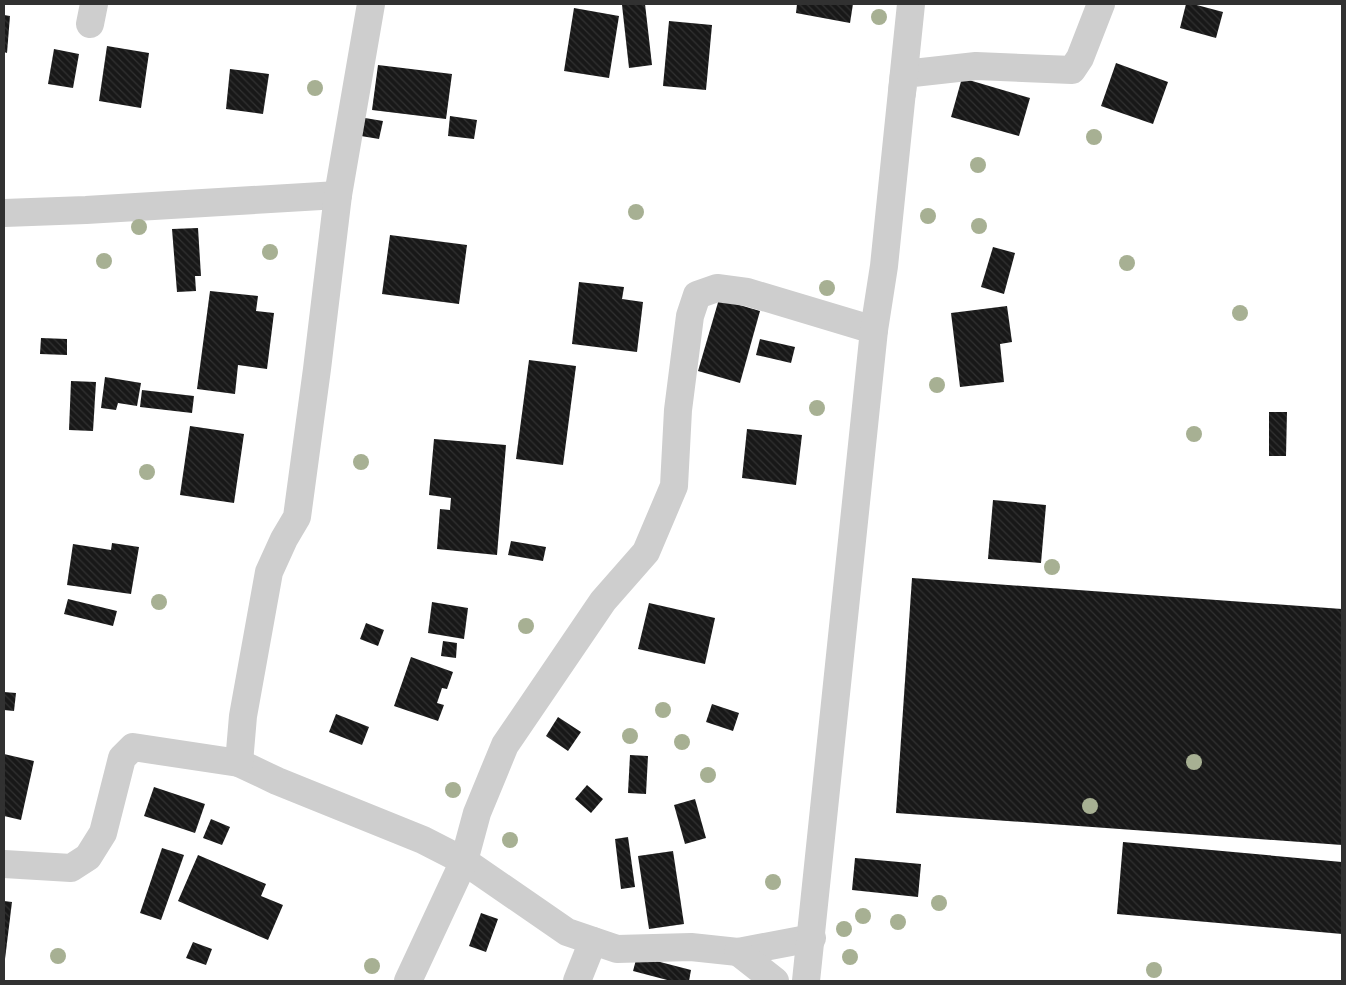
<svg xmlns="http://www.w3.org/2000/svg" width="1346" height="985" font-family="Inter,sans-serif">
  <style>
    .building { fill: url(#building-back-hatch) }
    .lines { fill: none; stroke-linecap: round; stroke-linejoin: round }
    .street { stroke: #cecece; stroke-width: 28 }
    .tree { fill: #a7b093 }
  </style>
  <defs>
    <pattern id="building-back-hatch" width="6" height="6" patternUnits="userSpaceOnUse" patternTransform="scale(1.25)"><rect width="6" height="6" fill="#181818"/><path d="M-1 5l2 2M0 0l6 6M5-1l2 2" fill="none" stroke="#313131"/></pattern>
  </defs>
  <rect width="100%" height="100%" fill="#fff"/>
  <g class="building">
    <path d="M645,4l7,61 -23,3 -7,-63z"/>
    <path d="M797,4h56l-3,19 -54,-10z"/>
    <path d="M1186,4h7l30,8 -7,26 -36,-10z"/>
    <path d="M574,8l45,8 -10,62 -45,-7z"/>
    <path d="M4,15l6,1 -3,37 -3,-1z"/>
    <path d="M669,21l43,4 -6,65 -43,-4z"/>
    <path d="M107,46l42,7 -8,55 -42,-7z"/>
    <path d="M54,49l25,5 -6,34 -25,-4z"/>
    <path d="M1116,63l52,19 -15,42 -52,-18z"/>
    <path d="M378,65l74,9 -6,45 -74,-9z"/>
    <path d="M230,69l39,5 -6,40 -37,-5z"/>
    <path d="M962,78l68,20 -11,38 -68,-19z"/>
    <path d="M450,116l27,4 -3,19 -26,-3z"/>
    <path d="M365,118l18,3 -4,18 -18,-3z"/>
    <path d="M198,228l3,48h-6l1,15 -19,1 -5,-63z"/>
    <path d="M390,235l77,10 -8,59 -77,-10z"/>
    <path d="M993,247l22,6 -11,41 -23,-7z"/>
    <path d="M579,282l45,5 -2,12 21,3 -6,50 -65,-8z"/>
    <path d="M210,291l48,5 -2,15 18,2 -7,56 -29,-4 -3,29 -38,-5z"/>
    <path d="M719,299l41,12 -20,72 -42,-12z"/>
    <path d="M1007,306l5,36 -12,2 4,38 -44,5 -9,-74z"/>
    <path d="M41,338l26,1v16l-27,-1z"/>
    <path d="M760,339l35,8 -4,16 -35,-8z"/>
    <path d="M529,360l47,6 -13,99 -47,-6z"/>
    <path d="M105,377l36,6 -4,23 -19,-3 -2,7 -15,-2z"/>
    <path d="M71,381l25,1 -3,49 -24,-1z"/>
    <path d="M142,390l52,6 -2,17 -52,-6z"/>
    <path d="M1269,412h18l-1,44h-17z"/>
    <path d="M190,426l54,8 -10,69 -54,-8z"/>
    <path d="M747,429l55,6 -6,50 -54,-7z"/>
    <path d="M434,439l72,6 -9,110 -60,-6 3,-40 10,1 1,-12 -22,-3z"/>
    <path d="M993,500l53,5 -5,58 -53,-4z"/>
    <path d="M511,541l35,6 -3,14 -35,-6z"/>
    <path d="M112,543l27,4 -8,47 -64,-9 6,-41 38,6z"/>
    <path d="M912,578l430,31v236l-446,-32z"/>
    <path d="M68,599l49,12 -4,15 -49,-12z"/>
    <path d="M432,602l36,6 -4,31 -36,-6z"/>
    <path d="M649,603l66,15 -10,46 -67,-15z"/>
    <path d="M366,623l18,7 -6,16 -18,-7z"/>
    <path d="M443,641l14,2 -1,15 -15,-2z"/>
    <path d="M411,657l42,15 -6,17 -5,-1 -5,15 7,2 -6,16 -44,-15z"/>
    <path d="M4,692l12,1 -2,18 -10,-1z"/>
    <path d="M712,704l27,9 -6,18 -27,-9z"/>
    <path d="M336,714l33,13 -7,18 -33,-13z"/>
    <path d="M558,717l23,15 -13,19 -22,-15z"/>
    <path d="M4,754l30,7 -13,59 -17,-4z"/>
    <path d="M630,755l18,1 -2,38 -18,-1z"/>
    <path d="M587,785l16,14 -12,14 -16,-14z"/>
    <path d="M154,787l51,17 -10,29 -51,-17z"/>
    <path d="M695,799l11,39 -21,6 -11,-39z"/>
    <path d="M211,819l19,8 -8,18 -19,-7z"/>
    <path d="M628,837l7,50 -14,2 -6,-50z"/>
    <path d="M1123,842l219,20v72l-225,-20z"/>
    <path d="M162,848l22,7 -23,65 -21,-7z"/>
    <path d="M673,851l11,73 -35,5 -11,-73z"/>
    <path d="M198,855l68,29 -5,12 22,9 -15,35 -90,-39z"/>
    <path d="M855,858l66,6 -3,33 -66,-7z"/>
    <path d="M4,901l8,1 -7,57h-1z"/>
    <path d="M481,913l17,6 -12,33 -17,-6z"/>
    <path d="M193,942l19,7 -6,16 -20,-7z"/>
    <path d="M637,956l54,14 -2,11h-18l-38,-10z"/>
  </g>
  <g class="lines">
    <g class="street">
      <path d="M90,24l4,-20"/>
      <path d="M902,93l2,-19 72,-8 96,4 8,-12 21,-54"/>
      <path d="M4,213l82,-3 252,-15"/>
      <path d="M239,763l38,18 146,59 41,21 103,71 50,17 74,-2 47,5 74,-14"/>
      <path d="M4,864l67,4 17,-11 15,-24 19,-75 11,-11 106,16 4,-47 26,-144 15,-33 13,-22 20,-148 21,-174 33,-191"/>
      <path d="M738,952l37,29"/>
      <path d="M408,981l56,-120 13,-48 28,-68 98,-144 43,-49 28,-66 4,-76 12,-94 7,-21 20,-7 30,4 127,38"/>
      <path d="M577,981l16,-40"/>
      <path d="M806,981l68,-651 10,-64 27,-262"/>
    </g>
  </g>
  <g class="tree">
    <circle cx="879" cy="17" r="8"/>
    <circle cx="315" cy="88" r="8"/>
    <circle cx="1094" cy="137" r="8"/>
    <circle cx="978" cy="165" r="8"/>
    <circle cx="636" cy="212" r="8"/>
    <circle cx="928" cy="216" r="8"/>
    <circle cx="979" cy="226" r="8"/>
    <circle cx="139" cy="227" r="8"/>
    <circle cx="270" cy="252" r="8"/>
    <circle cx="104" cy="261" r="8"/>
    <circle cx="1127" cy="263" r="8"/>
    <circle cx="827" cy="288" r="8"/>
    <circle cx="1240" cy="313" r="8"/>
    <circle cx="937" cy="385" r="8"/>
    <circle cx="817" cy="408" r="8"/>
    <circle cx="1194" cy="434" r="8"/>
    <circle cx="361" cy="462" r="8"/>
    <circle cx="147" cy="472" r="8"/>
    <circle cx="1052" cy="567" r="8"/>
    <circle cx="159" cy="602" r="8"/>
    <circle cx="526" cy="626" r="8"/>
    <circle cx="663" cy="710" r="8"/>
    <circle cx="630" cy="736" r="8"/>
    <circle cx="682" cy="742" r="8"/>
    <circle cx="1194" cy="762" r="8"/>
    <circle cx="708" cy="775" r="8"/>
    <circle cx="453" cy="790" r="8"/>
    <circle cx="1090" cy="806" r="8"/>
    <circle cx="510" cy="840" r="8"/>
    <circle cx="773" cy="882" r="8"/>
    <circle cx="939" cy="903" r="8"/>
    <circle cx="863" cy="916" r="8"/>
    <circle cx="898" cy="922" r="8"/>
    <circle cx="844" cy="929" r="8"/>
    <circle cx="58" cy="956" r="8"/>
    <circle cx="850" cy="957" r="8"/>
    <circle cx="372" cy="966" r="8"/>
    <circle cx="1154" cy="970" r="8"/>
  </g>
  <rect width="1346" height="985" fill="none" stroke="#313131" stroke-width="10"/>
</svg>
